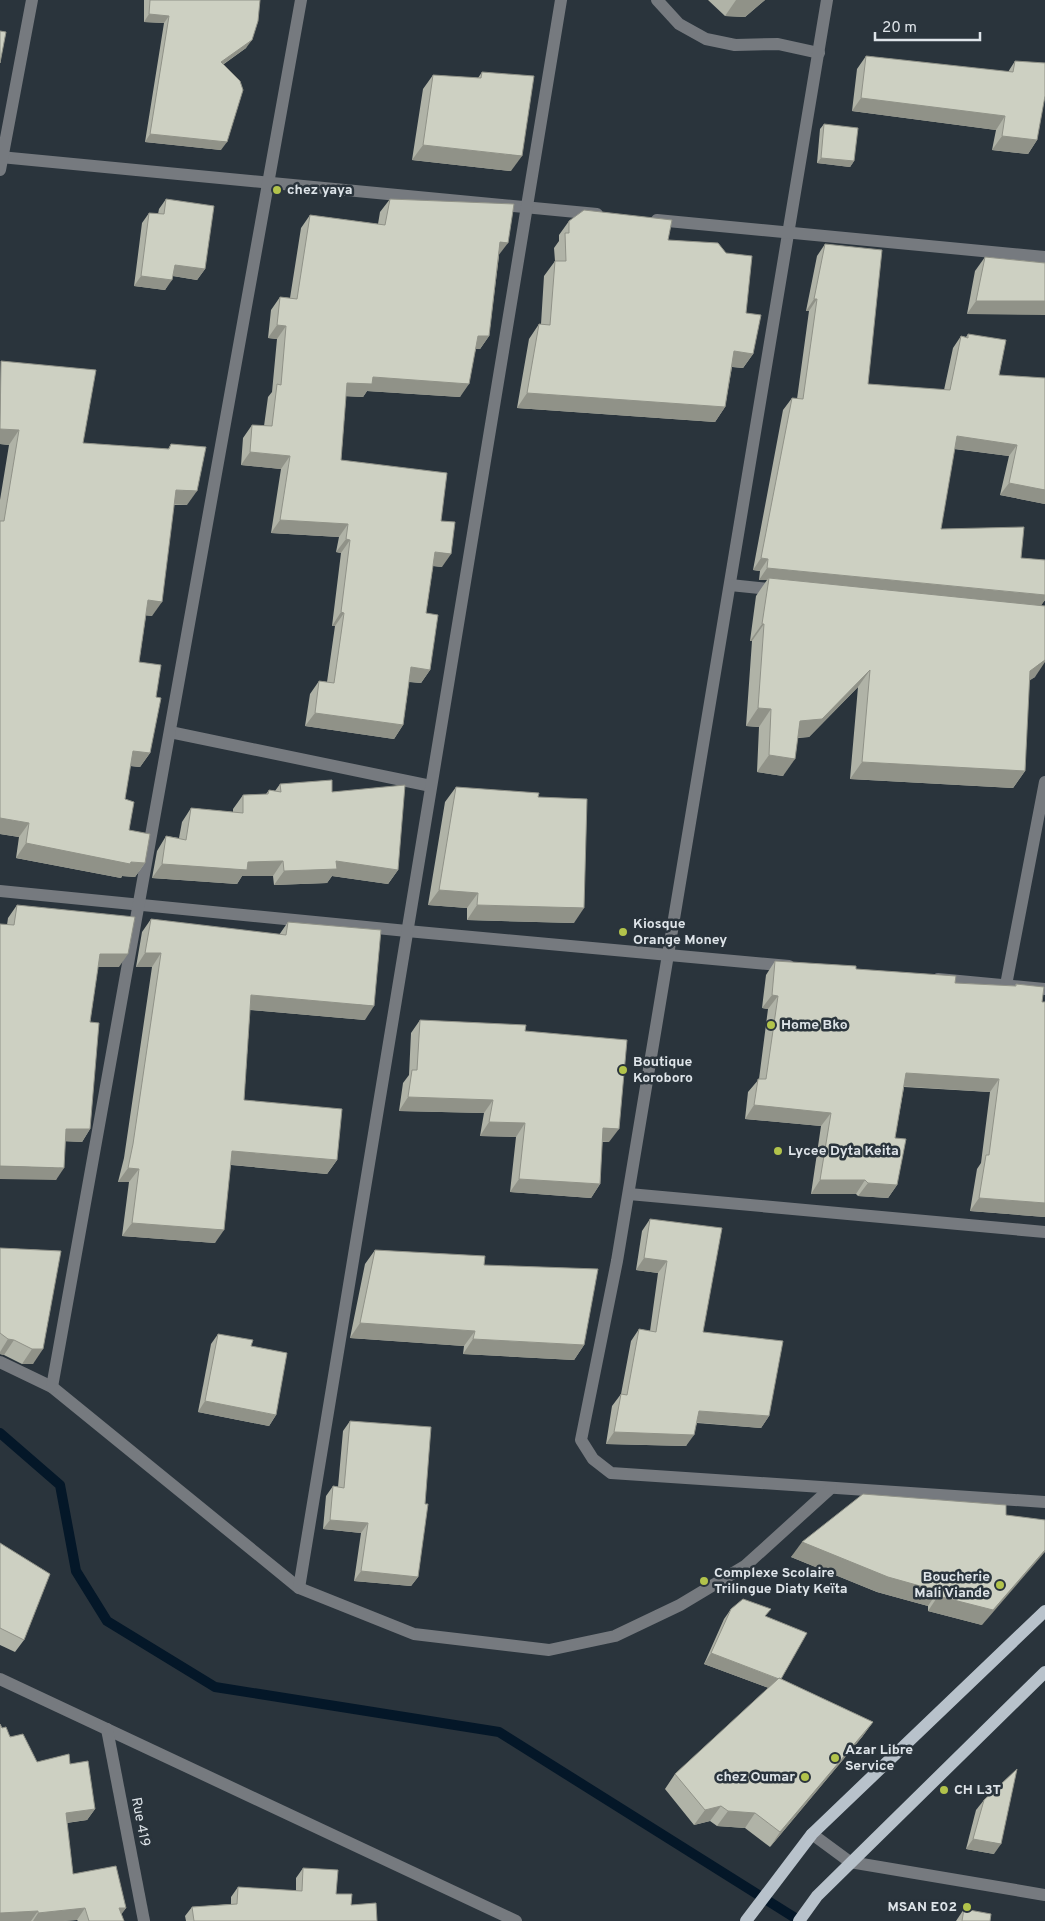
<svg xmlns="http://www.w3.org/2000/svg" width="1045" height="1921" font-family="Overpass,sans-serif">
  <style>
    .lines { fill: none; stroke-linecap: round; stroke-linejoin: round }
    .stream { stroke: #041728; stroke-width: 10 }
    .minor { stroke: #767a7f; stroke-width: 12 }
    .major { stroke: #b8c2cb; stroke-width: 12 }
    .wall { fill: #b0b3a7 }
    .shaded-wall { fill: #909288 }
    .building { fill: #cdd0c2; stroke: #909288 }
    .poi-dot { fill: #b2c34b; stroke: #2a343c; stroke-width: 2 }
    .labels { text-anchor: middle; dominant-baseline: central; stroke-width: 5; stroke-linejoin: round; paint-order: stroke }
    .poi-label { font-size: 14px; font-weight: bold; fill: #dee4e9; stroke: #2a343c; text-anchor: start }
    .street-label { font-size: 14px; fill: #dee4e9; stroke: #2a343c }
  </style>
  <rect width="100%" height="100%" fill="#2a343c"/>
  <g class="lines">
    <path class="stream" d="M0,1433l60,52 16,86 31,50 108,66 284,45 301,189"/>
    <g class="minor">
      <path d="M657,0l22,24 27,15 29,6 43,-1 41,9"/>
      <path d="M827,0l-210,1261 -36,179 12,19 18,14 434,29"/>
      <path d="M0,157l597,57"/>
      <path d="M0,170l32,-170"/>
      <path d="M657,220l388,37"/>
      <path d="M730,585l48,5"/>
      <path d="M170,732l261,54"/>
      <path d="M0,891l407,40 382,35"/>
      <path d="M938,979l107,10"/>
      <path d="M1006,985l39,-203"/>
      <path d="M629,1194l416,38"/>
      <path d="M0,1362l52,25 247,201 115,46 135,16 66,-14 65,-31 65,-39 86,-78"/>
      <path d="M52,1387l249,-1387"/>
      <path d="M299,1588l262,-1588"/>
      <path d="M0,1679l516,242"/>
      <path d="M107,1729l37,192"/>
      <path d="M812,1834l38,28 195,33"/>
    </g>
    <g class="major">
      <path d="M746,1921l66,-87 233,-223"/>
      <path d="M799,1921l18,-25 228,-224"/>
    </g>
  </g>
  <g class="wall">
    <path d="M144,0h116l-14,48 -22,16 -3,86 -76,-8 19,-119 -20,-1z"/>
    <path d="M708,0h57l-20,17 -20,-1z"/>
    <path d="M866,56l142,16 7,-11 22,79 -9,14 -36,-4 4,-20 -144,-19 5,-42z"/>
    <path d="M482,72l29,99 -99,-11 11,-71 10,-14 45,3z"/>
    <path d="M824,124l30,37 -4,6 -33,-4 3,-34z"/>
    <path d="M166,199l39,70 -8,11 -24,-4 -8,14 -31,-4 8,-63 7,-10 9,1 1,-5z"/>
    <path d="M390,199l109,57 -10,80 -9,13h-4l-16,48 -93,-6 -4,6 -17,-1 -5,64 100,61 1,46 -9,-1 -7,47 4,57 -9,13 -12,-1 -6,43 -9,14 -89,-13 5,-32 9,-13 8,1 8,-56h-3l9,-73 -5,-1 3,-15 -68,-4 10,-64 -40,-4 2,-27 9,-13 12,1 4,-29 4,-5 5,-53 -9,-1 3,-28 9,-13 10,1 11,-70 9,-13 68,9 2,-12z"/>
    <path d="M569,221l99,19 78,73 7,41 -10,14 -11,-1 -7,40 -10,15 -198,-14 12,-69 10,-15h2l3,-48 11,-15 -1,-13 5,-7v-6z"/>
    <path d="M825,244l43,140 76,6 9,-42 8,-12 5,1 2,-3 31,41 46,129 -45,-9 9,-39 -55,-7 -13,80 80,29 24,2v40l-4,5 -6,72 -6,3 -4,91 -12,17 -163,-9 8,-92 -49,50 -11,1 -15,38 -26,-4 2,-45 -13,-1 6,-85h-2l6,-45 11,-16h-8l1,-9 -7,-1 30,-160 9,-12 5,1 12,-88h-3l11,-55z"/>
    <path d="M985,257l60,6 -78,51 8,-43z"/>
    <path d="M1,361l82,82 85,6 3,-5 16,61h-13l-22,111 -6,-1 -7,47 17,35 -6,56 -10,14 -10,-1 -5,33 4,31 16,33 -10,14 -13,-1 -1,2 -105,-20 3,-21 -19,-3v-334l9,-55 -9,-1z"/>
    <path d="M280,784l52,8 66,78 -10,14 -56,-8 -5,7 -53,2 -1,-9h-31l-5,8 -85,-6 5,-27 9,-15 13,2 3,-16 9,-14 42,4v-3l10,-14 23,-1 3,-4 6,1z"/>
    <path d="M456,787l82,10 36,126 -107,-3v-12l-39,-3 17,-103z"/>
    <path d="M17,905l102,62h-21l-8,55v107l-8,13 -17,-1 -9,39 -49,-255 1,-7z"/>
    <path d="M151,919l128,16 9,-13 77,98 -115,-10 -6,90 93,60 -10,14 -96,-9 -16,78 -93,-7 7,-54h-11l6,-24 28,-191h-16l6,-35z"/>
    <path d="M775,961l81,8 99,14 60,3 1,-2 26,18h3v215l-75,-6 7,-42 4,-6 9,-71 -86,-5 -9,51 2,47 -9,13 -30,-2 -2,-2h-45l10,-68 -76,-7 3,-27 11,-13 9,-70 -6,-1 4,-33z"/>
    <path d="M420,1020l105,11 84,111h-7l-2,42 -9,14 -81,-6 6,-55 -36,-1 4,-23 -85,-2 4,-28 6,-8 2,-42z"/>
    <path d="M650,1219l53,113 66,84 -8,12 -64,-5 -11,23 -80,-2 6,-38 9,-12 10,-53 8,-12 11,2 8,-58 -22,-3 6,-39z"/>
    <path d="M0,1248l61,3 -28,113h-11l-18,-9 -4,-1z"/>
    <path d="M375,1250l109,15 100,80 -10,15 -111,-6 1,-8 -114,-8 15,-74z"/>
    <path d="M218,1334l33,12 25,69 -7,11 -71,-14 13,-68z"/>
    <path d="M350,1421l68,156 -7,9 -57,-5 7,-48 -38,-4 3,-33 7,-10 5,1 5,-56z"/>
    <path d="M863,1494l119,131 -54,-14v-5l-51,-14 -86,-35z"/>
    <path d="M0,1543l24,97 -9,12 -15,-7z"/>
    <path d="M731,1609l35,7 15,63 92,43 -11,15 -92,110 -25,-19 -28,-2 -7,-5 -16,4 -29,-36 10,-15 94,-86 -65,-24 20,-45z"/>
    <path d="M2,1728l35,34 33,2 25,45 -8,11 -20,3 6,51 53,34 -5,6 3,7h-46l-1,-1 -14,1h-63z"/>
    <path d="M984,1800l10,54 -28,-5 10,-39z"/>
    <path d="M303,1868l48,37 26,16h-191l-1,-5 7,-9 39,-3v-7l7,-10 58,4v-13z"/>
    <path d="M964,1909l26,12h-34z"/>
  </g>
  <g class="shaded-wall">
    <path d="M736,0h29l-20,17 -20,-1z"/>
    <path d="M149,14l20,2 -5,7 -20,-1z"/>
    <path d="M252,40l-6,8 -30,21 5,-7z"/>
    <path d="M861,98l144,18 -9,14 -144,-19z"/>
    <path d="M150,134l77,8 -6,8 -76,-8z"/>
    <path d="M1002,136l35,4 -9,14 -36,-4z"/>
    <path d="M423,145l99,11 -11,15 -99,-11z"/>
    <path d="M821,158l33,3 -4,6 -33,-4z"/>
    <path d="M500,242l8,1 -10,13z"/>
    <path d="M175,265l30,4 -8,11 -30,-5z"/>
    <path d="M141,276l31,4 -7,10 -31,-4z"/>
    <path d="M814,299h3l-8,12h-3z"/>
    <path d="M976,301h69v14l-78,-1z"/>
    <path d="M277,325l9,1 -9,13 -9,-1z"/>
    <path d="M478,336h11l-9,13h-11z"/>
    <path d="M734,351l19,3 -10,14 -19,-2z"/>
    <path d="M373,377l96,7 -9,13 -93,-6 -4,6 -25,-1 9,-13z"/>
    <path d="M527,393l198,14 -10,15 -198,-14z"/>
    <path d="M0,429l19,1 -10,15 -9,-1z"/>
    <path d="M957,436l60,9 -8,11 -61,-8z"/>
    <path d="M250,452l40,4 -9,13 -40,-4z"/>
    <path d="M1009,483l36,7v14l-45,-9z"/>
    <path d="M176,490l21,1 -10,14 -21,-1z"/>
    <path d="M280,520l68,4 -9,13 -68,-4z"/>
    <path d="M346,539l4,1 -9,13 -5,-1z"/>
    <path d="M435,552l16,2 -9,13 -17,-2z"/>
    <path d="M761,558l7,1 -8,12 -7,-1z"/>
    <path d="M767,568l278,27v5l-5,7 -271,-29 -2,2h-8z"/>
    <path d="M148,600l14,2 -10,14 -14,-1z"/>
    <path d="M341,612l3,1 -9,13h-3z"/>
    <path d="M762,624h2l-12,17h-2z"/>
    <path d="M1045,660v2l-10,15 -18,12 13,-18z"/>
    <path d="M411,667l19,3 -9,13 -19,-2z"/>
    <path d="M870,670l-12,17 -49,50 -21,1 12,-17z"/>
    <path d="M758,708l13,1 -12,18 -13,-1z"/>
    <path d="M315,713l88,12 -9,14 -89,-13z"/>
    <path d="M133,751l17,2 -10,14 -17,-2z"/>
    <path d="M769,755l26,4 -12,17 -26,-4z"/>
    <path d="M862,762l163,9 -12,17 -163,-9z"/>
    <path d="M0,818l29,5 -10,14 -19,-3z"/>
    <path d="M26,843l105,19 14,1 -10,14 -13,-1 -1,2 -105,-20z"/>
    <path d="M283,861l-10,15h-31l-5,8 -85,-6 10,-14z"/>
    <path d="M336,861l62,9 -10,14 -56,-8 -5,7 -53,2 10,-14z"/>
    <path d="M439,890l39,3 -11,15 -39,-3z"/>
    <path d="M477,905l107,3 -10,15 -107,-3z"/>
    <path d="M145,953h16l-9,14h-16z"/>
    <path d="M100,954h28l-9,13h-28z"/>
    <path d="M251,995l123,11 -9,14 -124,-11z"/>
    <path d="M772,995l6,1 -10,13 -6,-1z"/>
    <path d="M906,1073l93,6 -9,13 -93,-6z"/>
    <path d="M408,1097l85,3 -9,13 -85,-2z"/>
    <path d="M754,1105l77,8 -10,13 -76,-7z"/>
    <path d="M489,1122l36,1 -9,14 -36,-1z"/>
    <path d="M603,1128l16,1 -10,13 -15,-1z"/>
    <path d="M66,1129h24l-8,13 -25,-1z"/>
    <path d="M232,1151l105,9 -10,14 -104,-10z"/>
    <path d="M0,1166l64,2 -8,12 -56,-1z"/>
    <path d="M128,1168l11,1 -10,13h-11z"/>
    <path d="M519,1179l81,5 -9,14 -81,-6z"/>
    <path d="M820,1180h45l-9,14h-45z"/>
    <path d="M868,1183l29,2 -9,13 -30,-2z"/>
    <path d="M979,1198l66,5v14l-75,-6z"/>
    <path d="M132,1223l92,7 -9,13 -93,-7z"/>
    <path d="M644,1258l23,3 -9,12 -22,-3z"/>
    <path d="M360,1323l115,8 -11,15 -114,-8z"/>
    <path d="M8,1339l6,1 -10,15 -4,-1v-2z"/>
    <path d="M473,1339l111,6 -10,15 -111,-6z"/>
    <path d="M32,1349h11l-10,15h-11z"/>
    <path d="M205,1401l71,14 -7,11 -71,-14z"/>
    <path d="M699,1411l70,5 -8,12 -70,-6z"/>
    <path d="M614,1432l80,3 -8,11 -80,-2z"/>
    <path d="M330,1520l38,3 -7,10 -38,-4z"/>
    <path d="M802,1542l136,49 -10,15 -51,-14 -86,-35z"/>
    <path d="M1045,1550v2l-63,73 -54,-14 10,-15z"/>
    <path d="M361,1571l57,6 -7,9 -57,-5z"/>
    <path d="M711,1653l70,27 -7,10 -70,-26z"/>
    <path d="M873,1722l-11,15 -92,110 10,-15z"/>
    <path d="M721,1806l-11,15 -16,4 11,-15z"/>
    <path d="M95,1809l-8,11 -29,4 8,-11z"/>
    <path d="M728,1811l27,2 -10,15 -28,-2z"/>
    <path d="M973,1839l28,5 -7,10 -28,-5z"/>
    <path d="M85,1908l-8,12 -14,1h-30l5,-8z"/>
    <path d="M119,1908h7l-8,11z"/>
    <path d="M38,1911l-7,10h-31v-8z"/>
  </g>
  <g class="building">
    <path d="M150,0h110l-2,21 -6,19 -31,22 19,19 3,9 -16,52 -77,-8 19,-118 -20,-2z"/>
    <path d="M0,31l6,1 -6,31z"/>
    <path d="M866,56l147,16 2,-11 30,2v33l-8,44 -35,-4 3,-20 -144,-18z"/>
    <path d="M482,72l52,4 -12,80 -99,-11 10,-70 48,3z"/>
    <path d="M824,124l34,4 -4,33 -33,-3z"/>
    <path d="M166,199l48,7 -9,63 -30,-4 -3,15 -31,-4 8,-63 15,1z"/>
    <path d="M390,199l124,5 -6,39 -8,-1 -11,94h-11l-9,48 -96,-7 -1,7 -25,-1 -6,77 106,13 -6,48 14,1 -4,32 -16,-2 -9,61 12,2 -8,55 -19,-3 -8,58 -88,-12 4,-32 15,2 10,-70 -3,-1 9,-72 -4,-1 2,-15 -68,-4 10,-64 -40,-4 2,-27 20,1 5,-42 4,1 5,-59 -9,-1 3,-28 17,2 13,-84 75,10z"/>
    <path d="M584,210l88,10 -4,20 50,3 8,10 26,3 -6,57 15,2 -8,39 -19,-3 -9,56 -198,-14 12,-69 11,1 5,-64h11l-1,-28h4v-12z"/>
    <path d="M825,244l57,6 -14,134 82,6 11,-54 7,2v-4l38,6 -7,35 46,3v112l-36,-7 8,-38 -60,-9 -16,93 83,-2 -3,31 24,2v35l-278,-27 1,-9 -7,-1 31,-160 11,1 14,-100h-3z"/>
    <path d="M985,257l60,6v38h-69z"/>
    <path d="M1,361l95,9 -13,73 86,6 2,-5 35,3 -9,44 -21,-1 -14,112 -14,-2 -9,62 22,3 -5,32 5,1 -11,55 -17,-2 -8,48 9,3 -5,28 21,4 -5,29 -14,-1 -1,2 -104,-21 3,-20 -29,-5v-297h4l15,-91 -19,-1z"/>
    <path d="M769,578l276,28v54l-15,11 -5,100 -163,-9 8,-92 -48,49 -22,2 -5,38 -26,-4 2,-46 -13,-1 6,-84h-2z"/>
    <path d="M332,780v12l73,-7 -7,85 -62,-9 1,8 -53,2 -1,-10 -35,1 -1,8 -85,-6 4,-28 20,4 5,-32 52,5v-18l25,-1 1,-4 12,2 -1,-8z"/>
    <path d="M456,787l83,6 -1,4 49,2 -3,109 -107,-3 1,-12 -39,-3z"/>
    <path d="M17,905l118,12 -7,37h-28l-10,68 9,1 -9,106h-24l-2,39 -64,-2v-242l14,1z"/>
    <path d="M151,919l135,16 2,-13 93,8 -7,76 -123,-11 -7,105 98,9 -5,51 -105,-9 -8,79 -92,-7 7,-54 -11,-1 5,-24 28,-191h-16z"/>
    <path d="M775,961l81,5v3l100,7 -1,7 61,3v-2l28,3 -2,15h3v201l-66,-5 7,-43h3l10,-76 -93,-6 -11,65 11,1 -9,46 -29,-2 -3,-3h-45l11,-67 -77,-8 4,-26h8l12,-83 -6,-1z"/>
    <path d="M420,1020l106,5 -1,6 102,9 -8,89 -16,-1 -3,56 -81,-5 6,-56 -36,-1 4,-22 -85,-3 4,-27h5z"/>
    <path d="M650,1219l72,9 -19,104 80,9 -14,75 -70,-5 -5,24 -80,-3 7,-38 6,1 12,-66 17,3 11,-71 -23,-3z"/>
    <path d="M0,1248l61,3 -18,98h-11l-18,-9 -6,-1 -8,-6z"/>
    <path d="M375,1250l110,6 -1,9 114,4 -14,76 -111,-6 2,-8 -115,-8z"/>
    <path d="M218,1334l35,6 -2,6 36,7 -11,62 -71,-14z"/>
    <path d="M350,1421l81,6 -6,77h3l-10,73 -57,-6 7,-48 -38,-3 3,-34 11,2z"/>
    <path d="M863,1494l143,11v10l39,5v30l-52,60 -55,-14v-5l-50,-14 -86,-35z"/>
    <path d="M0,1543l50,31 -26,66 -24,-12z"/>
    <path d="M743,1599l28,10 -6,7 42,17 -26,46 -2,-1v1l-68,-26 20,-44z"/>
    <path d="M779,1678l94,44 -93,110 -25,-19 -27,-2 -7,-5 -16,4 -30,-36z"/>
    <path d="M0,1724l2,4 4,-1 4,10 13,-3 14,28 32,-8 1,10 18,-3 7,48 -29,4 7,61 43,-8 10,42h-7l5,13h-35l-4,-13 -47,5v-2l-38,2z"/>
    <path d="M1017,1769l-16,75 -28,-5 11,-39z"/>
    <path d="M303,1868l35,2 -2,24h16l-1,11 25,-2 1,18h-183l-2,-14 45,-3 1,-17 64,4z"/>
    <path d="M964,1909l27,5 -1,7h-28z"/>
  </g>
  <g class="poi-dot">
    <circle cx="277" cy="190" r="5"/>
    <circle cx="623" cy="932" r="5"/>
    <circle cx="771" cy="1025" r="5"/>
    <circle cx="623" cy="1070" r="5"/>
    <circle cx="778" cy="1151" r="5"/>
    <circle cx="704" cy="1581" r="5"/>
    <circle cx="1000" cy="1585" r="5"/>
    <circle cx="835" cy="1758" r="5"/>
    <circle cx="805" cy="1777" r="5"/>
    <circle cx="944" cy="1790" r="5"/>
    <circle cx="967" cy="1907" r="5"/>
  </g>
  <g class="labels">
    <g class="poi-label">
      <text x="287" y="190">chez yaya</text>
      <text x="633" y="924">Kiosque<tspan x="633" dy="16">Orange Money</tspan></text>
      <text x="781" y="1025">Home Bko</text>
      <text x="633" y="1062">Boutique<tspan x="633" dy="16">Koroboro</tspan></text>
      <text x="788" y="1151">Lycee Dyta Keita</text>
      <text x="714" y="1573">Complexe Scolaire<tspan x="714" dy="16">Trilingue Diaty Keïta</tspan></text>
      <text x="990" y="1577" text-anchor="end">Boucherie<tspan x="990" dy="16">Mali Viande</tspan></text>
      <text x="845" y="1750">Azar Libre<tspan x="845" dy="16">Service</tspan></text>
      <text x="795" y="1777" text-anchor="end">chez Oumar</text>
      <text x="954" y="1790">CH L3T</text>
      <text x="957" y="1907" text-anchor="end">MSAN E02</text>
    </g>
    <g class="street-label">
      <text transform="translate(140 1822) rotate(79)">Rue 419</text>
    </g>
  </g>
  <path d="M875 32v8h105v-8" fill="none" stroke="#dee4e9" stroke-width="2.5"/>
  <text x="882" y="32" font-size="15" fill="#dee4e9" stroke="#2a343c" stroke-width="4" paint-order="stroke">20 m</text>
</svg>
